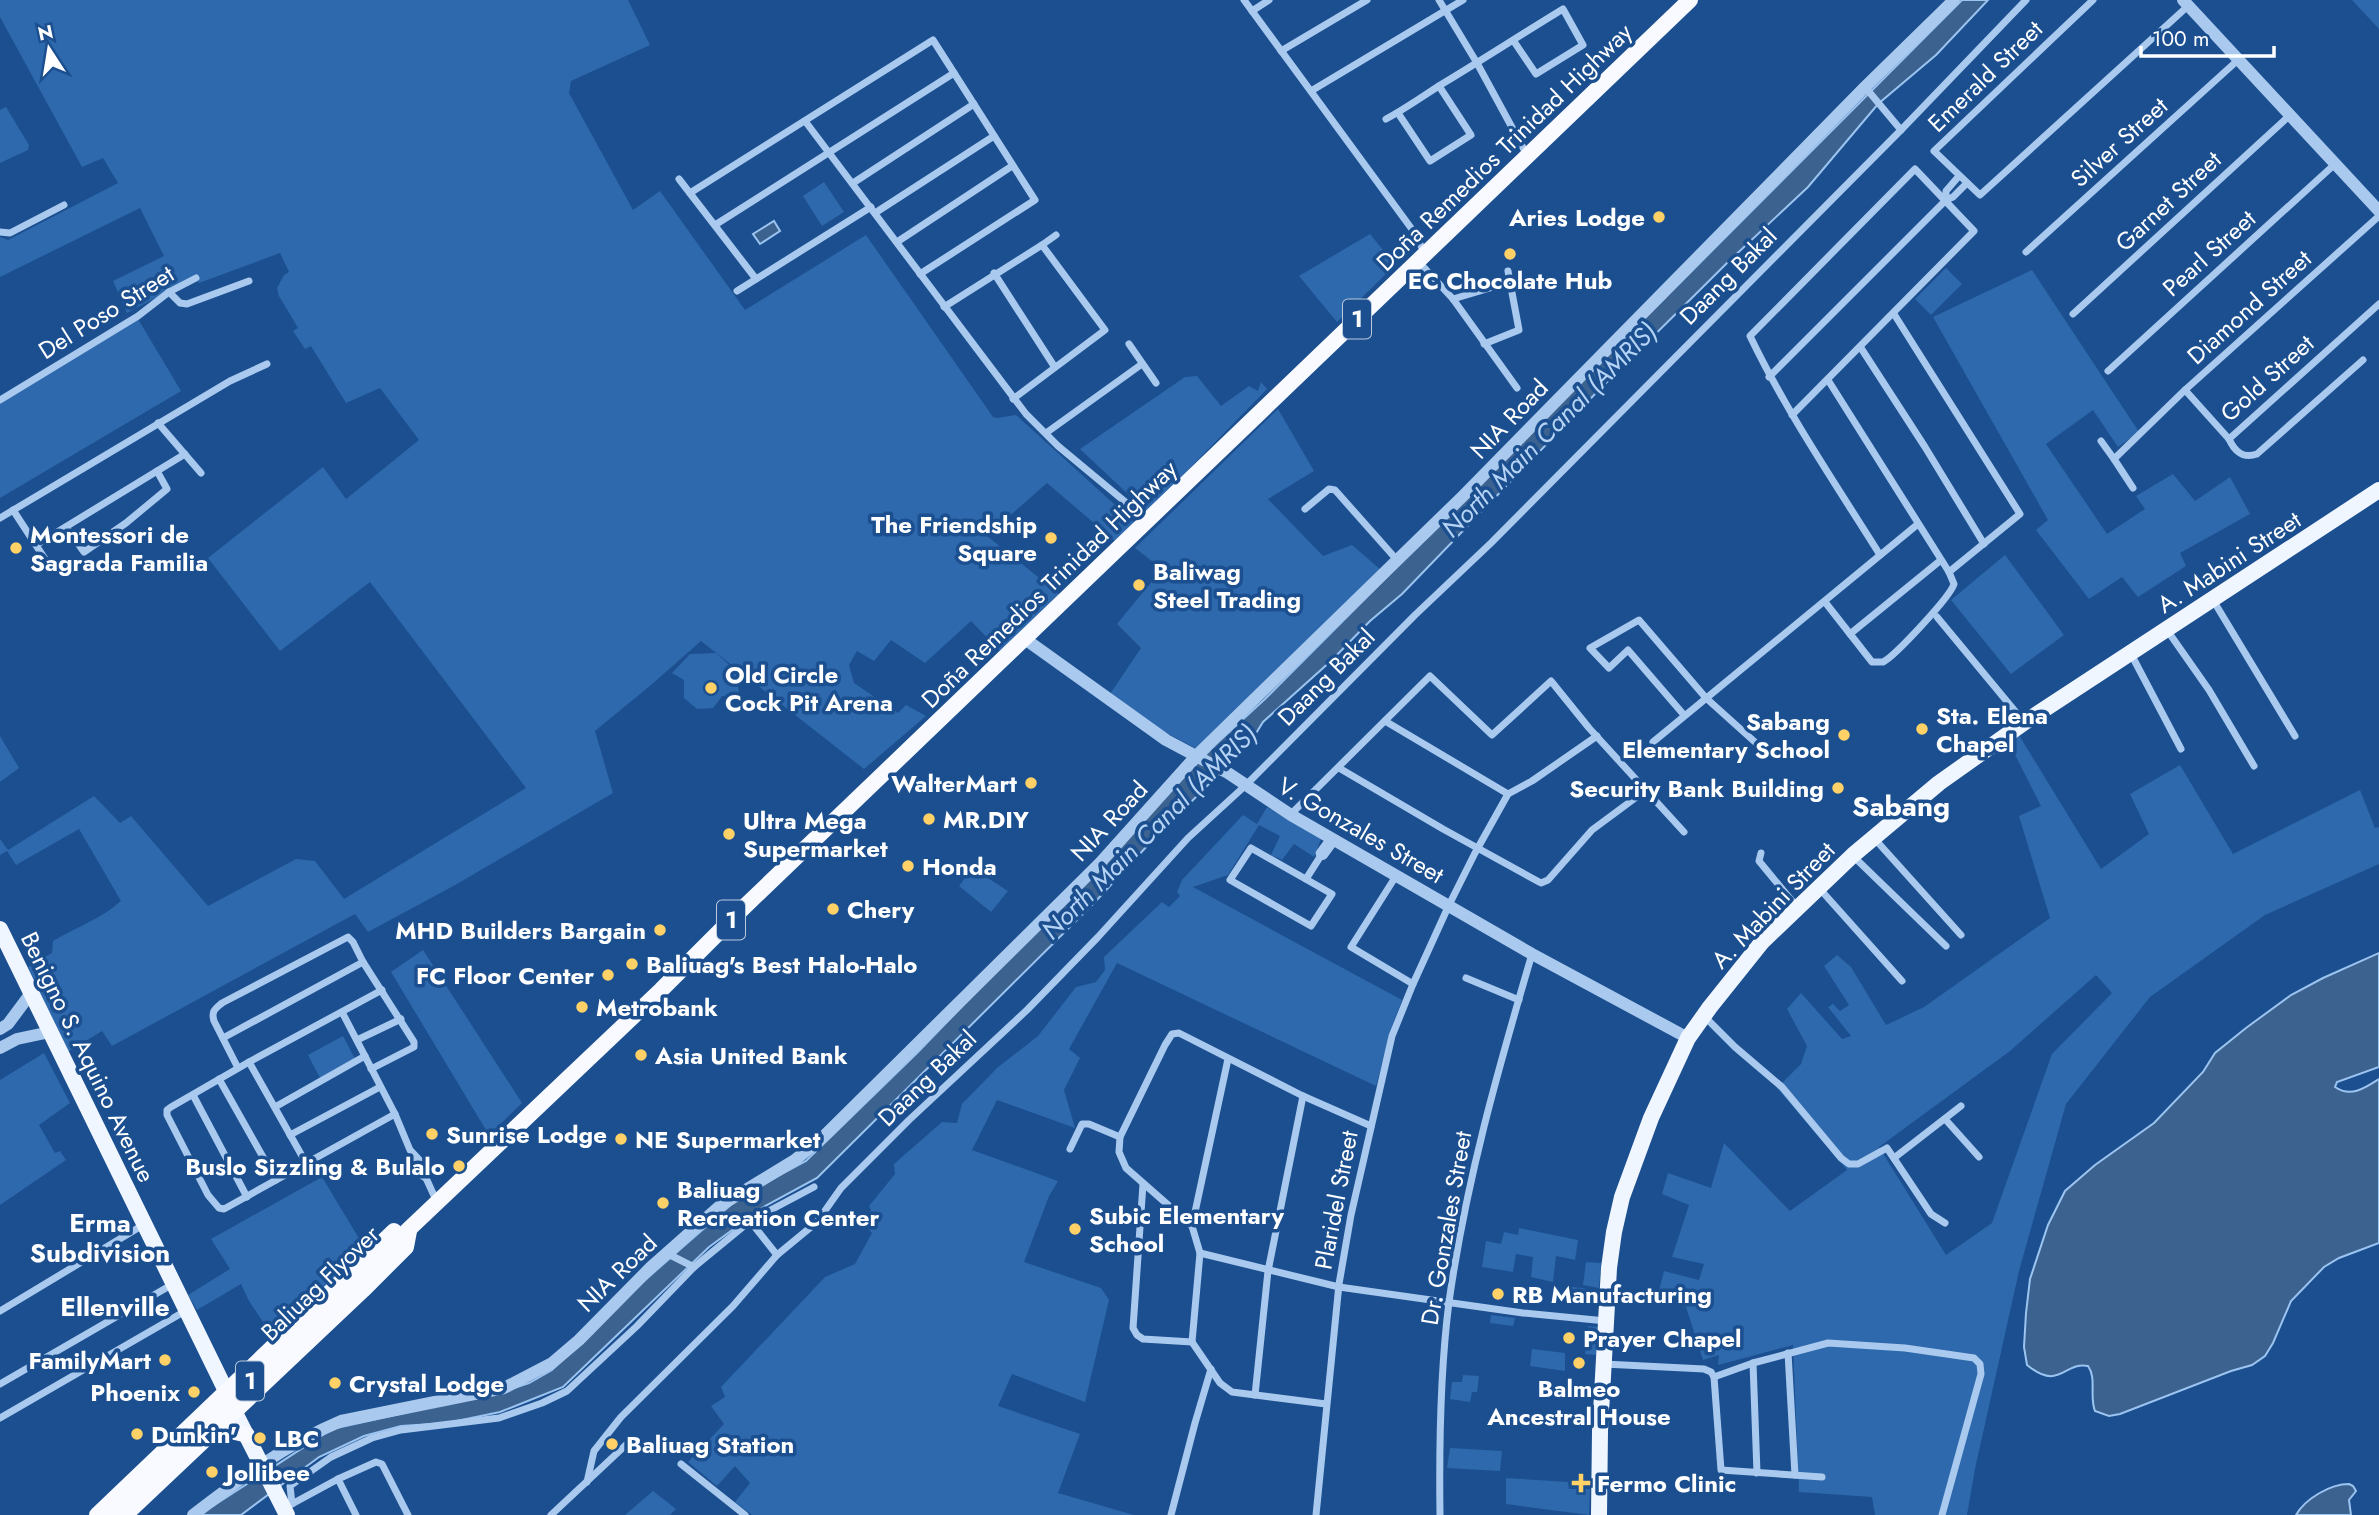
<svg xmlns="http://www.w3.org/2000/svg" width="2379" height="1515" font-family="Jost,sans-serif">
  <style>
    .green { fill: #2e69ad; fill-rule: evenodd }
    .water { fill: #3c6290; stroke: #9cc4f0; stroke-width: 2 }
    .lines { fill: none; stroke-linecap: round; stroke-linejoin: round }
    .minor { stroke: #a9c9ee; stroke-width: 7 }
    .tertiary { stroke: #a9c9ee; stroke-width: 12 }
    .primary { stroke: #f0f6ff; stroke-width: 16 }
    .trunk { stroke: #f8faff; stroke-width: 16 }
    .trunk-bridge { stroke: #f8faff; stroke-width: 16 }
    .poi-dot { fill: #ffd166; stroke: #1b4f8f; stroke-width: 2.5 }
    .labels { text-anchor: middle; dominant-baseline: central; stroke-width: 7; stroke-linejoin: round; paint-order: stroke }
    .shield { fill: #1b4f8f; stroke: #bbcadd; stroke-width: 2 }
    .shield-label { font-size: 23px; font-weight: bold; fill: #fff }
    .street-label { font-size: 24px; fill: #fff; stroke: #1b4f8f }
    .poi-label { font-size: 24px; font-weight: bold; fill: #fff; stroke: #1b4f8f; text-anchor: start }
    .water-label { font-size: 26px; font-style: italic; fill: #b5d3f5; stroke: #1b4f8f }
    .neighbourhood-label { font-size: 26px; font-weight: bold; fill: #fff; stroke: #1b4f8f }
    .quarter-label { font-size: 28px; font-weight: bold; fill: #fff; stroke: #1b4f8f }
  </style>
  <rect width="100%" height="100%" fill="#1b4f8f"/>
  <g class="green">
    <path d="M0,0h628l22,45 -79,36 -2,12 64,117 27,-19 85,119 121,-75 127,182 4,1 19,-3 119,108 -20,18 -68,-58 -60,53 72,58 -59,57 -29,-30 -46,42 -34,-23 -17,21 -17,-10 -8,14 5,18 44,30 8,-8 20,11 -62,53 -163,-128 -50,44 -56,46 18,62 -156,91 -89,48 -13,-18 -243,132 -10,-15 -34,21 -40,-85 24,-14 1,-12c23,-14 48,-22 68,-40l-42,-72 -63,36 -9,-14 -7,4v-16l8,11 86,-54 26,27 11,-7 77,90 88,-47 19,2 29,38 182,-111 -156,-206 -90,69 -72,-93 115,-91 23,32 73,-59 -39,-52 -34,15 -35,-57 -6,3 -12,-18 5,-3 -19,-32 -2,-8 7,-13 5,-3 -9,-19 -81,30 -4,-6 -68,36 -14,-32 51,-25 -24,-48 -140,69v-40l8,3 110,-57 -15,-25 -21,9 -82,-150z"/>
    <path d="M2352,0h27v29z"/>
    <path d="M6,107l23,38 -1,5 -28,13v-53z"/>
    <path d="M824,182l20,30 -22,14 -19,-30z"/>
    <path d="M1370,234l25,31 -58,57 -38,-46z"/>
    <path d="M1946,268l16,16 -31,31 -16,-16z"/>
    <path d="M2032,270l107,162 -21,15 -25,-37 -47,34 61,90 38,-25 -9,-13 37,-22 22,27 35,-24 20,37 -70,39 6,13 -48,31 -16,-20 -33,22 -53,-69 12,-10 -115,-203z"/>
    <path d="M138,319l43,72 -181,107v-94z"/>
    <path d="M1197,376l24,30 28,-20 9,5 3,-9 6,7 -120,123 -67,-63 105,-72z"/>
    <path d="M1278,409l36,62 -46,28 55,57 29,-11 29,25 -184,179 -57,-30 -32,-22 33,-49 -24,-24 45,-55 -27,-21z"/>
    <path d="M2005,555l59,80 -53,39 -60,-74z"/>
    <path d="M716,653l21,19 2,23 -17,1 -9,12 -16,1 -13,-11v-18l-12,-7 18,-19z"/>
    <path d="M2017,732l84,137 48,-35 -19,-40 50,-29 53,89 127,-64 15,38 4,-1v37l-114,51 -115,82 -84,107 -47,167 -44,198 -8,46h-92l-3,-18 -73,-5 -6,-147 -75,20 1,-10 -16,5 -17,-53 -30,-5 8,-31 35,9 5,-16 -32,-7 17,-52 -27,-11 6,-21 43,15 13,-45 66,68 57,-41 -70,-82 24,-24 6,-18 -20,-37 14,-16 41,46 9,-3 -23,-29 5,-3 7,7 9,-6 -25,-39 13,-11 14,12 35,58 38,-18 126,-89 -31,-102 22,-10 -34,-67zM2096,975l16,18 -60,61 -60,169 -46,32 -67,-108 131,-96z"/>
    <path d="M0,736l19,32 -19,14z"/>
    <path d="M1267,807l54,32 -7,18 -20,-13 -12,16 -11,-5 9,-19 -21,-11 -31,50 -35,12 209,113 -9,23 -17,63 -259,-123 -48,86 11,9 -16,32 11,38 -78,-28 -25,50 86,31 -9,15 -25,66 77,26 8,12 -24,102 -73,-28 -14,32 82,28 -22,59 76,22h-382l-17,-13 15,-19 -15,-17 -18,20 -29,-24 36,-38 -13,-18 14,-9 -4,-10 104,-110 30,-13 17,-31 -11,-12 10,-11 -2,-4 26,-32 -1,-10 48,-42 15,1 5,-19 35,-36 41,-32 38,-49 20,-5 9,-12 -1,-13 58,-55 7,5 11,-11 -3,-4 5,-12 61,-65 14,9z"/>
    <path d="M972,868l36,23 -17,21 -32,-26z"/>
    <path d="M423,950l99,153 -33,32 -98,-163z"/>
    <path d="M343,1036l12,23 -35,19 -12,-23z"/>
    <path d="M44,1053l26,50 -31,22 16,28 5,-2 6,9 -66,45v-125z"/>
    <path d="M322,1177l44,73 -93,87 -24,-36 -8,-17 -44,26 -9,-15 42,-26 -19,-30z"/>
    <path d="M1519,1228l59,12 -3,20 -19,-4 -3,26 -22,-5 2,-20 -17,-3 -3,18 -31,-5 4,-26 15,3 3,-12 14,3z"/>
    <path d="M1586,1262l15,1 -2,25 -16,-3z"/>
    <path d="M1572,1287l25,3 -1,10 -26,-3z"/>
    <path d="M1491,1315l24,3 -2,8 -23,-3z"/>
    <path d="M1588,1326l10,1 -2,28 -11,-1z"/>
    <path d="M1532,1349l33,4v18l-35,-5z"/>
    <path d="M1463,1375l16,1 -2,16h-5l-2,10 -20,-3 2,-17h10z"/>
    <path d="M1450,1448l52,3 -2,20 -53,-3z"/>
    <path d="M1506,1478l62,4 1,7h21l-1,26 -83,-11z"/>
    <path d="M653,1491l23,18 -6,6h-45z"/>
  </g>
  <g class="water">
    <path d="M1962,0h26l-52,55 -58,49 -70,83 -80,75 -131,130 -195,202 -32,27 -38,39 -69,62 -13,21 -101,101 -54,58 -278,276 -52,28 -56,41 -146,140 -63,25 -53,11 -46,3 -37,10 -45,21 -78,58h-42l133,-86 176,-39 21,-7 23,-13 84,-82 105,-92 65,-35 111,-108 298,-308 50,-46z"/>
    <path d="M774,221l6,10 -20,13 -7,-10z"/>
    <path d="M2379,953v114l-42,15 -2,5c16,11 30,1 44,-8v164l-40,15 -15,9 -33,34 -18,42 -8,13 -13,9 -21,6 -111,43 -11,2 -14,-5c-6,-15 2,-33 -7,-45 -24,-5 -28,26 -61,-1l-3,-18 2,-34 4,-34 18,-54 17,-34 30,-26 59,-42 49,-51 12,-19 31,-25 45,-33 32,-17z"/>
    <path d="M2349,1484l4,2 3,5 -7,9 2,15h-55c9,-16 34,-31 53,-31z"/>
  </g>
  <g class="lines">
    <g class="minor">
      <path d="M1244,0l170,232 10,20"/>
      <path d="M1439,0l38,63 50,92"/>
      <path d="M2093,0l-159,151 46,44 208,-189"/>
      <path d="M1252,11l17,-11"/>
      <path d="M1281,51l86,-51"/>
      <path d="M1865,87l36,43"/>
      <path d="M1311,91l152,-91"/>
      <path d="M1398,113l32,48 41,-26 -32,-49"/>
      <path d="M1386,119c19,-10 37,-23 56,-35 40,-24 80,-50 121,-75l20,36 -47,29 -23,-34"/>
      <path d="M805,121l221,293 32,32 89,74"/>
      <path d="M679,179l77,100"/>
      <path d="M853,183l121,-79"/>
      <path d="M690,193l243,-153 102,160 -115,74"/>
      <path d="M1946,200v-9l13,-15"/>
      <path d="M875,213l119,-77"/>
      <path d="M715,225l239,-152"/>
      <path d="M0,232l10,1 54,-28"/>
      <path d="M897,242l115,-76"/>
      <path d="M1042,245l14,-10"/>
      <path d="M2026,252l212,-192"/>
      <path d="M1419,262l34,37 64,89"/>
      <path d="M1508,271l2,11"/>
      <path d="M994,273l60,93"/>
      <path d="M737,291l134,-84"/>
      <path d="M169,292l11,11 7,1 62,-23"/>
      <path d="M1453,299l57,-17 9,48 -35,14"/>
      <path d="M944,307l98,-62 63,85 -92,69"/>
      <path d="M1894,314l126,200 -71,58"/>
      <path d="M2073,314l216,-198"/>
      <path d="M1129,344l27,39"/>
      <path d="M1861,348l64,99 59,97"/>
      <path d="M2108,371l227,-207"/>
      <path d="M1769,377l177,-177 7,-3 14,-14"/>
      <path d="M2185,390l44,49 150,-135"/>
      <path d="M0,400l138,-84 31,-24 27,-14"/>
      <path d="M1792,415l182,-184 -59,-62 -165,167c37,77 85,147 130,219"/>
      <path d="M158,423l43,50"/>
      <path d="M1046,433l96,-69"/>
      <path d="M2229,439c6,13 14,20 28,15l106,-94"/>
      <path d="M2101,441l13,18 71,-69 194,-174"/>
      <path d="M2114,459l19,29"/>
      <path d="M1305,509l24,-20 6,1 62,70"/>
      <path d="M13,510l32,49"/>
      <path d="M0,518l230,-137 37,-17"/>
      <path d="M66,527l18,25 42,-29 41,-34 -10,-18"/>
      <path d="M36,545l149,-91"/>
      <path d="M2213,600l82,136"/>
      <path d="M1825,602l47,60h11c12,-6 67,-65 71,-78l-5,-12 -121,-192"/>
      <path d="M1937,617l87,105"/>
      <path d="M2167,630l42,60 45,76"/>
      <path d="M1850,634l91,-74"/>
      <path d="M2131,654l50,95"/>
      <path d="M1684,715l-56,-65 -19,18 -19,-20 49,-28 67,78 60,54"/>
      <path d="M1385,721l123,73"/>
      <path d="M1653,742l265,-218"/>
      <path d="M1339,768l104,61 98,54 7,-3 44,-50 54,-40"/>
      <path d="M1290,815l140,-139 62,59 59,-54 38,47 95,104"/>
      <path d="M1873,837l88,98"/>
      <path d="M1251,848l81,46 -21,32 -81,-46z"/>
      <path d="M1761,853l-2,8 38,46"/>
      <path d="M1853,856l93,90"/>
      <path d="M1320,857l-1,-4 11,-15"/>
      <path d="M1396,876l-45,71 62,37"/>
      <path d="M1306,879l14,-22 4,-1 11,-15"/>
      <path d="M1819,888l83,93"/>
      <path d="M1466,978l53,22"/>
      <path d="M382,990l-133,72 -78,45 -4,3v5l41,80 11,13 5,1 171,-95"/>
      <path d="M342,1012l53,102 15,36 13,14 3,14 10,22"/>
      <path d="M1704,1016l31,31 47,40 59,71 8,6h9l29,-16 44,66 14,9"/>
      <path d="M223,1038l140,-76"/>
      <path d="M357,1040l44,-21"/>
      <path d="M249,1062l57,101"/>
      <path d="M238,1068l-24,-47c-3,-10 1,-12 8,-18l126,-66 5,5 10,20 51,80v5l-43,22"/>
      <path d="M219,1079l57,101"/>
      <path d="M193,1095l54,102"/>
      <path d="M275,1107l90,-51"/>
      <path d="M1945,1119l34,38"/>
      <path d="M290,1135l90,-48"/>
      <path d="M1070,1149l12,-25h7l31,13"/>
      <path d="M414,1156c-1,11 2,17 12,22"/>
      <path d="M1894,1158l67,-52"/>
      <path d="M1143,1184l-10,144 4,7 6,4 49,3"/>
      <path d="M750,1221l64,-34"/>
      <path d="M1192,1226l36,-167"/>
      <path d="M666,1253l28,14 56,-46 27,34"/>
      <path d="M1200,1253l139,34 184,26 83,8"/>
      <path d="M0,1311l143,-86"/>
      <path d="M1788,1353l7,122"/>
      <path d="M1753,1363l4,110"/>
      <path d="M1604,1364l100,5 7,3 3,5 7,93 101,7"/>
      <path d="M1714,1377l39,-14 75,-20 77,5 69,10 6,6 1,10 -39,141"/>
      <path d="M0,1384l173,-100"/>
      <path d="M1255,1395l13,-124 35,-175"/>
      <path d="M1326,1404l-94,-12 -12,-9 -28,-41 8,-89 -8,-27 -66,-58 -7,-16 1,-15 45,-92 7,-11 7,-1 124,63 68,30"/>
      <path d="M0,1418l187,-108"/>
      <path d="M681,1464l64,51"/>
      <path d="M587,1482l7,-31 27,-34 112,-111 44,-51 40,-33 24,-34 68,-68 118,-110 71,-73 90,-99 58,-53 169,-170 76,-72 410,-413 125,-130"/>
      <path d="M292,1504l-2,-18 41,-29 41,-19 29,-8 98,-12 43,-15 25,-12 70,-65 57,-59"/>
      <path d="M290,1505l48,-26"/>
      <path d="M356,1515l-18,-36 38,-17 6,2 26,51"/>
      <path d="M551,1515l78,-73"/>
      <path d="M1171,1515l24,-92 16,-54"/>
      <path d="M1316,1515l23,-231 12,-69 41,-179 21,-52 36,-79 26,-52 33,-59 24,-13 65,-45"/>
      <path d="M1440,1515c-1,-71 0,-143 9,-213 17,-121 49,-232 83,-348"/>
    </g>
    <g class="tertiary">
      <path d="M2183,0l196,211"/>
      <path d="M1025,639l141,101 62,33 63,42 241,139 156,84"/>
      <path d="M0,1029l8,-5 23,-31"/>
      <path d="M0,1048l17,-9 33,-7"/>
      <path d="M193,1515c47,-36 93,-71 148,-94l163,-33 48,-25 27,-23 72,-73 70,-62 74,-45 28,-23 277,-274 97,-108 265,-258 402,-409 90,-88"/>
    </g>
    <g class="primary">
      <path d="M0,929l227,464"/>
      <path d="M234,1411l53,104"/>
      <path d="M1599,1515l1,-84 9,-163 5,-36 8,-35 29,-79 37,-80 22,-31 52,-65 91,-87 86,-72 86,-61 354,-232"/>
    </g>
    <g class="trunk">
      <path d="M389,1248l272,-258 78,-78 951,-912"/>
      <path d="M211,1433c14,-4 23,-2 36,2"/>
      <path d="M97,1515l297,-284"/>
      <path d="M125,1515l238,-225 43,-43 3,-16"/>
    </g>
    <path class="trunk-bridge" d="M111,1515l278,-267"/>
  </g>
  <g class="poi-dot">
    <circle cx="1659" cy="217" r="7"/>
    <circle cx="1510" cy="254" r="7"/>
    <circle cx="1051" cy="538" r="7"/>
    <circle cx="16" cy="548" r="7"/>
    <circle cx="1139" cy="585" r="7"/>
    <circle cx="711" cy="688" r="7"/>
    <circle cx="1922" cy="729" r="7"/>
    <circle cx="1844" cy="735" r="7"/>
    <circle cx="1031" cy="783" r="7"/>
    <circle cx="1838" cy="788" r="7"/>
    <circle cx="929" cy="819" r="7"/>
    <circle cx="729" cy="834" r="7"/>
    <circle cx="908" cy="866" r="7"/>
    <circle cx="833" cy="909" r="7"/>
    <circle cx="660" cy="930" r="7"/>
    <circle cx="632" cy="964" r="7"/>
    <circle cx="608" cy="975" r="7"/>
    <circle cx="582" cy="1007" r="7"/>
    <circle cx="641" cy="1055" r="7"/>
    <circle cx="432" cy="1134" r="7"/>
    <circle cx="621" cy="1139" r="7"/>
    <circle cx="459" cy="1166" r="7"/>
    <circle cx="663" cy="1203" r="7"/>
    <circle cx="1075" cy="1229" r="7"/>
    <circle cx="1498" cy="1294" r="7"/>
    <circle cx="1569" cy="1338" r="7"/>
    <circle cx="165" cy="1360" r="7"/>
    <circle cx="1579" cy="1363" r="7"/>
    <circle cx="335" cy="1383" r="7"/>
    <circle cx="194" cy="1392" r="7"/>
    <circle cx="137" cy="1434" r="7"/>
    <circle cx="260" cy="1438" r="7"/>
    <circle cx="612" cy="1444" r="7"/>
    <circle cx="212" cy="1472" r="7"/>
    <path d="M1577.5 1472.5h7v7h7v7h-7v7h-7v-7h-7v-7h7z"/>
  </g>
  <g class="labels">
    <g class="shield">
      <rect x="1343" y="299.5" width="28" height="39" rx="5"/>
      <rect x="717" y="900.5" width="28" height="39" rx="5"/>
      <rect x="236" y="1361.5" width="28" height="39" rx="5"/>
    </g>
    <g class="shield-label">
      <text x="1357" y="319">1</text>
      <text x="731" y="920">1</text>
      <text x="250" y="1381">1</text>
    </g>
    <g class="street-label">
      <text transform="translate(1985 76) rotate(-44)">Emerald Street</text>
      <text transform="translate(2119 142) rotate(-42)">Silver Street</text>
      <text transform="translate(1504 147) rotate(-44)">Doña Remedios Trinidad Highway</text>
      <text transform="translate(2168 201) rotate(-43)">Garnet Street</text>
      <text transform="translate(2209 253) rotate(-42)">Pearl Street</text>
      <text transform="translate(1728 276) rotate(-45)">Daang Bakal</text>
      <text transform="translate(2249 307) rotate(-42)">Diamond Street</text>
      <text transform="translate(106 312) rotate(-32)">Del Poso Street</text>
      <text transform="translate(2267 378) rotate(-42)">Gold Street</text>
      <text transform="translate(1509 419) rotate(-46)">NIA Road</text>
      <text transform="translate(2229 562) rotate(-33)">A. Mabini Street</text>
      <text transform="translate(1049 584) rotate(-44)">Doña Remedios Trinidad Highway</text>
      <text transform="translate(1326 677) rotate(-45)">Daang Bakal</text>
      <text transform="translate(1109 821) rotate(-47)">NIA Road</text>
      <text transform="translate(1361 830) rotate(30)">V. Gonzales Street</text>
      <text transform="translate(1773 905) rotate(-46)">A. Mabini Street</text>
      <text transform="translate(88 1057) rotate(64)">Benigno S. Aquino Avenue</text>
      <text transform="translate(927 1078) rotate(-44)">Daang Bakal</text>
      <text transform="translate(1336 1200) rotate(-79)">Plaridel Street</text>
      <text transform="translate(1446 1228) rotate(-80)">Dr. Gonzales Street</text>
      <text transform="translate(617 1273) rotate(-44)">NIA Road</text>
      <text transform="translate(320 1283) rotate(-44)">Baliuag Flyover</text>
    </g>
    <g class="poi-label">
      <text x="1645" y="217" text-anchor="end">Aries Lodge</text>
      <text x="1510" y="280" text-anchor="middle">EC Chocolate Hub</text>
      <text x="1037" y="524" text-anchor="end">The Friendship<tspan x="1037" dy="28">Square</tspan></text>
      <text x="30" y="534">Montessori de<tspan x="30" dy="28">Sagrada Familia</tspan></text>
      <text x="1153" y="571">Baliwag<tspan x="1153" dy="28">Steel Trading</tspan></text>
      <text x="725" y="674">Old Circle<tspan x="725" dy="28">Cock Pit Arena</tspan></text>
      <text x="1936" y="715">Sta. Elena<tspan x="1936" dy="28">Chapel</tspan></text>
      <text x="1830" y="721" text-anchor="end">Sabang<tspan x="1830" dy="28">Elementary School</tspan></text>
      <text x="1017" y="783" text-anchor="end">WalterMart</text>
      <text x="1824" y="788" text-anchor="end">Security Bank Building</text>
      <text x="943" y="819">MR.DIY</text>
      <text x="743" y="820">Ultra Mega<tspan x="743" dy="28">Supermarket</tspan></text>
      <text x="922" y="866">Honda</text>
      <text x="847" y="909">Chery</text>
      <text x="646" y="930" text-anchor="end">MHD Builders Bargain</text>
      <text x="646" y="964">Baliuag's Best Halo-Halo</text>
      <text x="594" y="975" text-anchor="end">FC Floor Center</text>
      <text x="596" y="1007">Metrobank</text>
      <text x="655" y="1055">Asia United Bank</text>
      <text x="446" y="1134">Sunrise Lodge</text>
      <text x="635" y="1139">NE Supermarket</text>
      <text x="445" y="1166" text-anchor="end">Buslo Sizzling &amp; Bulalo</text>
      <text x="677" y="1189">Baliuag<tspan x="677" dy="28">Recreation Center</tspan></text>
      <text x="1089" y="1215">Subic Elementary<tspan x="1089" dy="28">School</tspan></text>
      <text x="1512" y="1294">RB Manufacturing</text>
      <text x="1583" y="1338">Prayer Chapel</text>
      <text x="151" y="1360" text-anchor="end">FamilyMart</text>
      <text x="349" y="1383">Crystal Lodge</text>
      <text x="1579" y="1388" text-anchor="middle">Balmeo<tspan x="1579" dy="28">Ancestral House</tspan></text>
      <text x="180" y="1392" text-anchor="end">Phoenix</text>
      <text x="151" y="1434">Dunkin'</text>
      <text x="274" y="1438">LBC</text>
      <text x="626" y="1444">Baliuag Station</text>
      <text x="226" y="1472">Jollibee</text>
      <text x="1597" y="1483">Fermo Clinic</text>
    </g>
    <g class="water-label">
      <text transform="translate(1549 430) rotate(-45)">North Main Canal (AMRIS)</text>
      <text transform="translate(1149 832) rotate(-45)">North Main Canal (AMRIS)</text>
    </g>
    <g class="neighbourhood-label">
      <text x="100" y="1223">Erma<tspan x="100" dy="30">Subdivision</tspan></text>
      <text x="115" y="1307">Ellenville</text>
    </g>
    <g class="quarter-label">
      <text x="1901" y="806">Sabang</text>
    </g>
  </g>
  <g transform="translate(49 49) rotate(348)" stroke="#1b4f8f" stroke-width="5" paint-order="stroke">
  <path d="M0-5L12 26L0 18L-12 26Z" fill="#ffffff"/>
  <text y="-10" font-size="19" font-weight="bold" text-anchor="middle" fill="#ffffff">N</text>
  </g>
  <path d="M2141 46v10h133v-10" fill="none" stroke="#ffffff" stroke-width="3.5"/>
  <text x="2152" y="46" font-size="21" fill="#ffffff" stroke="#1b4f8f" stroke-width="5" paint-order="stroke">100 m</text>
</svg>
